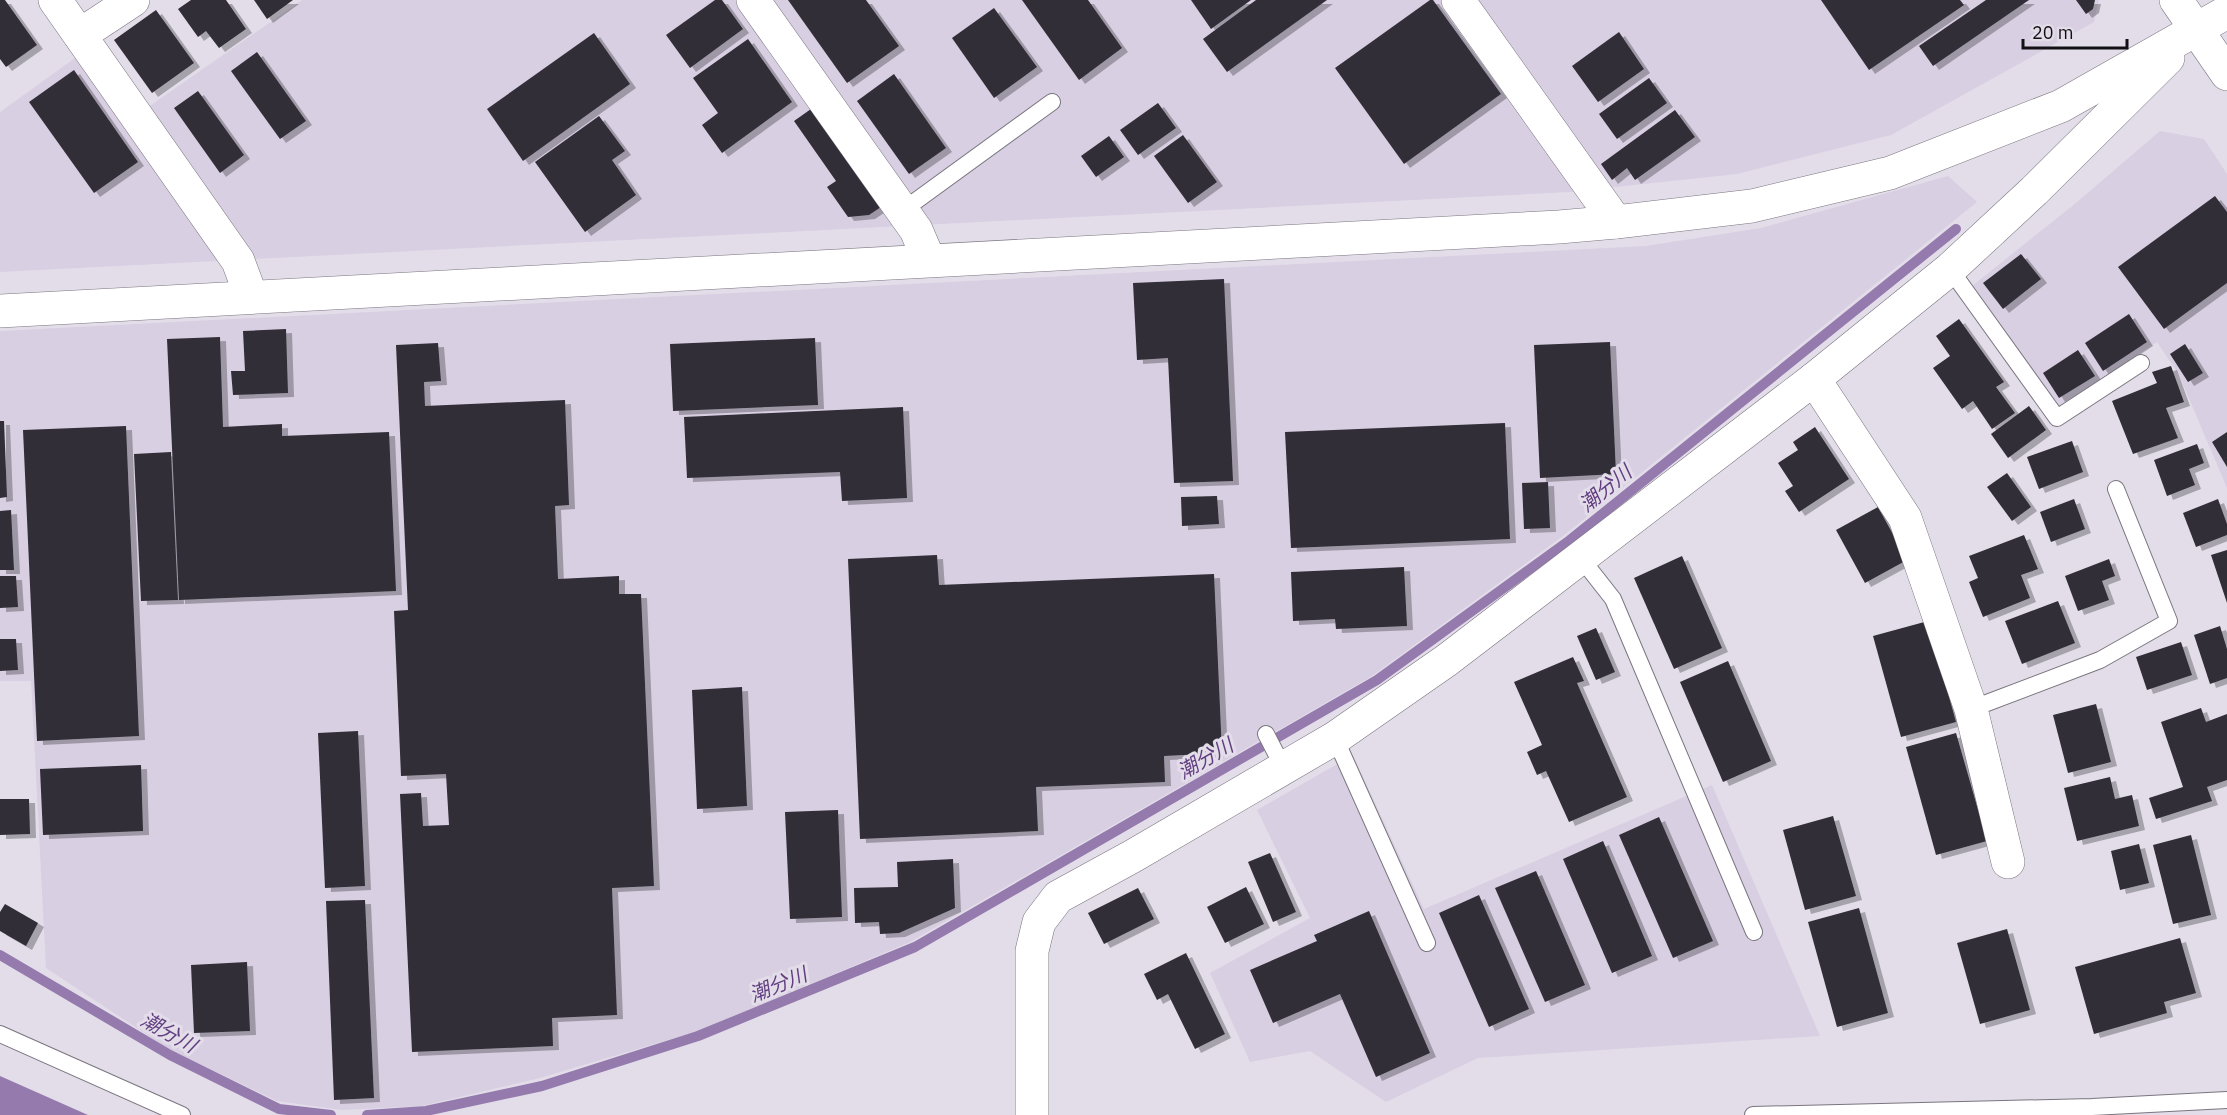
<svg xmlns="http://www.w3.org/2000/svg" width="2227" height="1115" font-family="'IBM Plex Sans','Noto Sans JP',sans-serif">
  <style>
    .built { fill: #d8cfe2 }
    .water { fill: #947aad }
    .lines { fill: none; stroke-linecap: round; stroke-linejoin: round }
    .stream { stroke: #947aad; stroke-width: 10 }
    .building { fill: #322d37; filter: url(#shadow) }
    .service-casing { stroke: #7a757f; stroke-width: 18 }
    .minor-casing { stroke: #7a757f; stroke-width: 34 }
    .tertiary-casing { stroke: #7a757f; stroke-width: 34 }
    .trunk-casing { stroke: #7a757f; stroke-width: 34 }
    .service { stroke: #fff; stroke-width: 16 }
    .minor { stroke: #fff; stroke-width: 33 }
    .tertiary { stroke: #fff; stroke-width: 33 }
    .trunk { stroke: #fff; stroke-width: 33 }
    .labels { text-anchor: middle; dominant-baseline: central; stroke-width: 6; stroke-linejoin: round; paint-order: stroke }
    .water-label { font-size: 20px; font-style: italic; fill: #623e81; stroke: #e3dde9 }
  </style>
  <defs>
    <filter id="shadow"><feDropShadow dx="6" dy="4" stdDeviation="0" flood-color="#0004"/></filter>
  </defs>
  <rect width="100%" height="100%" fill="#e3dde9"/>
  <g class="built">
    <path d="M302,0h1797l-5,22 -203,113 -154,39 -168,18 -1569,80v-160l82,-59 49,66z"/>
    <path d="M2160,131l44,8 23,35v314l-48,-113 -22,-33 -101,67 -84,-123 104,-83z"/>
    <path d="M1948,176l29,26 -414,334 -191,140 -462,266 -212,89 -158,47 -118,28 -80,4 -65,-9 -110,-53 -121,-80 -15,-287h-31v-350l1646,-85 115,-18z"/>
    <path d="M1353,755l71,154 288,-124 108,251 -342,22 -92,44 -76,-51 -60,11 -40,-89 100,-55 -53,-108z"/>
  </g>
  <path class="water" d="M0,1076l88,39h-88z"/>
  <g class="lines">
    <g class="stream">
      <path d="M0,955l170,100 109,54 52,6"/>
      <path d="M367,1115l59,-4 116,-25 156,-50 217,-89 462,-267 193,-140 386,-311"/>
    </g>
  </g>
  <g class="building">
    <path d="M0,0h5l32,45 -31,22 -6,-8z"/>
    <path d="M191,0h35l20,29 -27,19 -13,-17 -8,6 -20,-28z"/>
    <path d="M254,0h39l-26,19z"/>
    <path d="M715,0h7l21,29 -53,39 -24,-33z"/>
    <path d="M788,0h78l33,46 -52,37z"/>
    <path d="M1022,0h66l34,48 -43,32z"/>
    <path d="M1191,0h60l-40,29z"/>
    <path d="M1256,0h71l-100,72 -24,-33z"/>
    <path d="M1430,0h3l68,94 -97,70 -69,-96z"/>
    <path d="M1821,0h139l4,5 -95,65z"/>
    <path d="M1986,0h43l-96,66 -14,-20z"/>
    <path d="M2076,0h19l-2,9 -7,5z"/>
    <path d="M994,8l43,59 -43,31 -42,-60z"/>
    <path d="M156,10l38,53 -42,30 -38,-53z"/>
    <path d="M1619,32l25,37 -46,33 -26,-36z"/>
    <path d="M594,33l36,51 -107,77 -36,-52z"/>
    <path d="M748,39l44,63 -70,51 -20,-28 16,-12 -25,-35z"/>
    <path d="M257,52l49,69 -26,18 -49,-68z"/>
    <path d="M74,70l64,92 -44,31 -65,-91z"/>
    <path d="M894,74l52,74 -37,26 -52,-73z"/>
    <path d="M1649,78l18,25 -50,36 -18,-25z"/>
    <path d="M198,91l46,64 -24,18 -46,-65z"/>
    <path d="M1158,103l18,25 -38,27 -18,-25z"/>
    <path d="M811,109l70,98 -12,8 -21,2 -21,-30 9,-6 -42,-60z"/>
    <path d="M1675,110l20,27 -60,43 -8,-12 -15,12 -11,-16z"/>
    <path d="M599,116l26,35 -13,9 24,35 -51,37 -50,-70z"/>
    <path d="M1183,135l34,47 -29,21 -34,-47z"/>
    <path d="M1109,136l15,21 -28,20 -15,-21z"/>
    <path d="M2215,196l12,16v71l-63,46 -46,-62z"/>
    <path d="M2021,254l20,25 -38,30 -20,-26z"/>
    <path d="M1224,279l9,202 -59,2 -6,-125 -31,2 -4,-77z"/>
    <path d="M2129,314l18,28 -44,29 -18,-28z"/>
    <path d="M1959,319l45,63 -8,5 19,26 -23,16 -19,-28 -11,8 -29,-41 17,-12 -14,-20z"/>
    <path d="M286,329l2,64 -55,2 -2,-24h14l-2,-40z"/>
    <path d="M220,337l3,90 59,-3v12l107,-4 7,159 -217,9 -12,-261z"/>
    <path d="M815,338l3,67 -145,6 -3,-67z"/>
    <path d="M1610,342l6,132 -76,4 -6,-133z"/>
    <path d="M438,343l3,38 -17,1 1,24 140,-6 4,105 -14,1 3,73 61,-3v18h22l13,292 -42,2 5,127 -65,3 1,28 -141,6 -12,-258 21,-1 2,33 26,-1 -3,-51 -45,2 -7,-165 14,-1 -12,-265z"/>
    <path d="M2185,344l18,29 -15,9 -18,-28z"/>
    <path d="M2078,350l17,26 -36,22 -16,-25z"/>
    <path d="M2171,366l13,36 -18,6 12,30 -45,16 -21,-53 45,-18 -5,-11z"/>
    <path d="M2029,406l17,24 -38,28 -17,-24z"/>
    <path d="M903,407l4,91 -65,3 -2,-29 -153,6 -3,-61z"/>
    <path d="M0,421h4l3,76 -7,1z"/>
    <path d="M1505,423l5,116 -219,9 -6,-116z"/>
    <path d="M126,426l13,310 -102,5 -14,-311z"/>
    <path d="M1815,427l34,52 -50,33 -14,-21 8,-5 -15,-23 20,-13 -5,-8z"/>
    <path d="M2227,432v35l-15,-25z"/>
    <path d="M2072,441l11,31 -44,17 -12,-32z"/>
    <path d="M2197,444l7,19 -15,6 6,16 -28,11 -13,-36z"/>
    <path d="M171,452l7,148 -37,1 -7,-147z"/>
    <path d="M2007,473l24,34 -19,14 -25,-34z"/>
    <path d="M1548,482l2,46 -26,1 -2,-46z"/>
    <path d="M1217,496l2,28 -37,2 -1,-29z"/>
    <path d="M2074,499l11,30 -34,13 -11,-30z"/>
    <path d="M2218,499l9,25v11l-31,12 -13,-34z"/>
    <path d="M1878,507l29,53 -42,23 -29,-53z"/>
    <path d="M11,510l3,60h-14v-59z"/>
    <path d="M2024,535l14,34 -17,6 9,23 -47,19 -14,-35 9,-4 -9,-22z"/>
    <path d="M2227,550v53l-16,-48z"/>
    <path d="M937,555l2,30 275,-11 8,179 -58,3 1,26 -129,5 2,44 -178,8 -12,-280z"/>
    <path d="M1682,556l40,92 -48,21 -40,-91z"/>
    <path d="M2109,559l6,17 -13,5 7,19 -31,11 -13,-35z"/>
    <path d="M1404,567l3,59 -71,3 -1,-10 -42,2 -2,-49z"/>
    <path d="M0,576h16l2,31 -18,1z"/>
    <path d="M2058,601l17,42 -53,21 -17,-43z"/>
    <path d="M1928,621l28,101 -55,15 -28,-101z"/>
    <path d="M2220,626l7,23v29l-17,6 -16,-49z"/>
    <path d="M1596,628l19,44 -19,8 -19,-44z"/>
    <path d="M0,639h16l2,31 -18,1z"/>
    <path d="M2181,642l11,33 -45,15 -11,-33z"/>
    <path d="M1573,657l11,24 -7,2 50,114 -58,25 -23,-51 -9,4 -10,-23 15,-7 -28,-63z"/>
    <path d="M1728,661l43,100 -48,21 -43,-100z"/>
    <path d="M742,687l5,119 -50,3 -5,-119z"/>
    <path d="M2096,704l15,58 -43,11 -15,-58z"/>
    <path d="M2201,708l5,14 21,-8v66l-20,7 5,14 -56,18 -7,-21 34,-11 -22,-65z"/>
    <path d="M358,731l7,155 -40,2 -7,-155z"/>
    <path d="M1956,733l31,108 -51,14 -30,-108z"/>
    <path d="M141,765l2,66 -100,4 -3,-66z"/>
    <path d="M2110,777l5,22 17,-4 7,31 -62,15 -13,-53z"/>
    <path d="M0,799h29l1,35 -30,1z"/>
    <path d="M838,810l4,107 -52,2 -5,-107z"/>
    <path d="M1833,816l23,80 -51,14 -22,-80z"/>
    <path d="M1659,817l54,124 -40,17 -54,-123z"/>
    <path d="M2191,835l20,80 -38,9 -20,-79z"/>
    <path d="M1603,841l49,115 -40,17 -49,-114z"/>
    <path d="M2139,844l10,39 -29,7 -9,-39z"/>
    <path d="M1270,853l26,59 -23,10 -25,-60z"/>
    <path d="M953,859l2,49 -56,25 -19,1 -1,-12 -24,1 -1,-35 44,-1 -1,-25z"/>
    <path d="M1536,871l49,114 -40,17 -50,-114z"/>
    <path d="M1246,887l18,37 -39,19 -18,-36z"/>
    <path d="M1138,888l16,31 -50,25 -16,-31z"/>
    <path d="M1479,895l50,114 -40,18 -50,-114z"/>
    <path d="M365,900l9,198 -40,2 -8,-199z"/>
    <path d="M5,904l33,19 -12,23 -26,-15v-19z"/>
    <path d="M1859,908l29,105 -51,14 -29,-105z"/>
    <path d="M1369,911l61,142 -54,24 -36,-83 -67,29 -23,-53 67,-29 -3,-6z"/>
    <path d="M2007,929l23,81 -50,14 -23,-81z"/>
    <path d="M2180,938l16,55 -32,9 3,11 -73,21 -19,-67z"/>
    <path d="M1186,953l39,81 -30,15 -27,-55 -11,6 -13,-26z"/>
    <path d="M247,962l3,69 -56,2 -3,-68z"/>
  </g>
  <g class="lines">
    <defs>
      <g id="service">
        <path d="M902,211l150,-109"/>
        <path d="M1950,269l107,149 84,-55"/>
        <path d="M1580,557l33,42 141,333"/>
        <path d="M1971,709l129,-49 69,-39 -53,-132"/>
        <path d="M1266,734l18,35"/>
        <path d="M1335,738l92,205"/>
        <path d="M0,1034l182,81"/>
        <path d="M1753,1115l339,-8 135,-7"/>
      </g>
      <g id="minor">
        <path d="M55,0l183,261 13,35"/>
        <path d="M753,0l163,230 13,30"/>
        <path d="M1458,0l158,222"/>
        <path d="M80,35l53,-35"/>
        <path d="M1814,379l91,139 66,191 37,153"/>
      </g>
      <g id="tertiary">
        <path d="M0,311l1559,-84 57,-5 136,-16 138,-33 171,-67 166,-94"/>
        <path d="M1032,1115v-164l7,-29 19,-25 75,-41 202,-118 112,-78 367,-281 136,-110 84,-78 134,-133"/>
      </g>
      <path id="trunk" d="M2176,0l51,74"/>
    </defs>
    <use href="#service" class="service-casing"/>
    <use href="#minor" class="minor-casing"/>
    <use href="#tertiary" class="tertiary-casing"/>
    <use href="#trunk" class="trunk-casing"/>
    <use href="#service" class="service"/>
    <use href="#minor" class="minor"/>
    <use href="#tertiary" class="tertiary"/>
    <use href="#trunk" class="trunk"/>
  </g>
  <g class="labels">
    <g class="water-label">
      <text transform="translate(1605 488) rotate(-39)">潮分川</text>
      <text transform="translate(1205 758) rotate(-30)">潮分川</text>
      <text transform="translate(778 984) rotate(-22)">潮分川</text>
      <text transform="translate(169 1032) rotate(29)">潮分川</text>
    </g>
  </g>
  <path d="M2023 39v9h104v-9" fill="none" stroke="#121014" stroke-width="3"/>
  <text x="2032" y="39" font-size="18" fill="#121014" stroke="#e3dde9" stroke-width="4.5" paint-order="stroke">20 m</text>
</svg>
